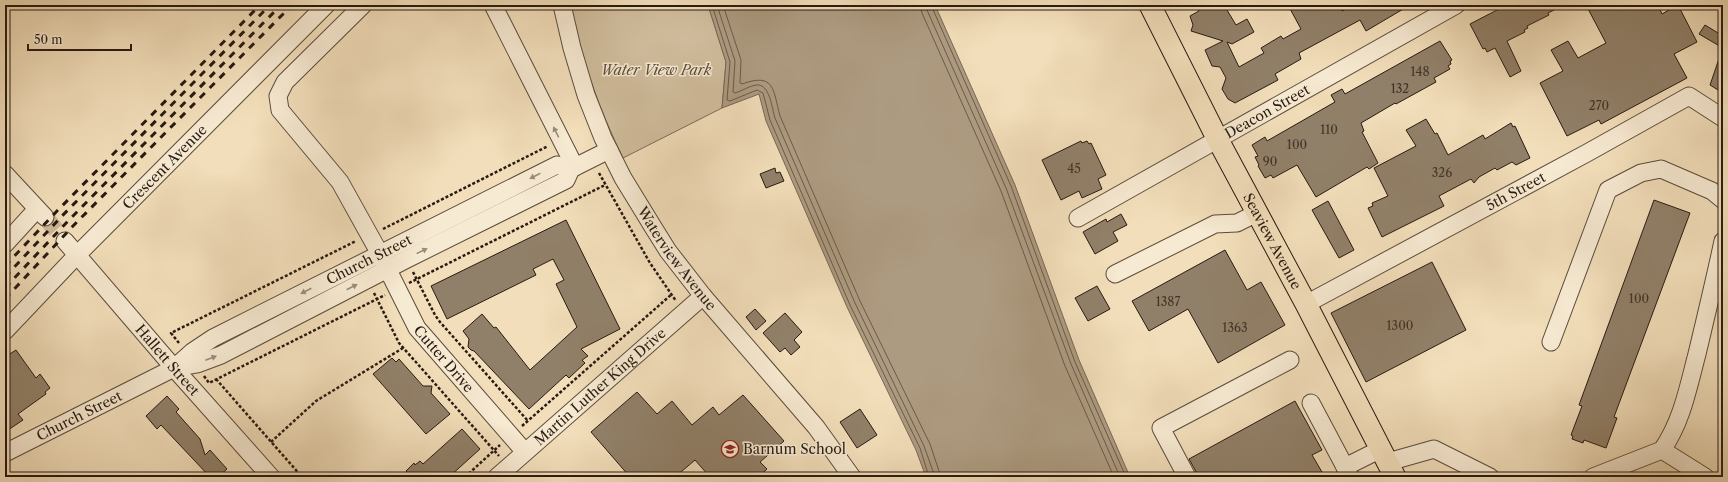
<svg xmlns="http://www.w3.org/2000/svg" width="1728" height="482" font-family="'Libre Caslon Text',serif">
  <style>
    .green { fill: #d0bd9d; stroke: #7c6c57 }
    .water { fill: #ad9b81; stroke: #786754 }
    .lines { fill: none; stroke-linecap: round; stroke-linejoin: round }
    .shore { stroke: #6a5a49; stroke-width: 1 }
    .building { fill: #918069; stroke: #281a11 }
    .minor-tunnel { stroke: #cab798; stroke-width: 17; stroke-dasharray: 17 8; stroke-linecap: butt }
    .minor-casing { stroke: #5a4b3b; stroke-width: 19 }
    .major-casing { stroke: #281a11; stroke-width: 23 }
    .path { stroke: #281a11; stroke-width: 2.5; stroke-dasharray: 3 2; stroke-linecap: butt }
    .minor { stroke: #f7ead2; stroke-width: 17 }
    .major { stroke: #f2deba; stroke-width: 21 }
    .rail { stroke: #281a11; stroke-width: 3; stroke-dasharray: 7 7; stroke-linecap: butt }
    .oneway { fill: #9a8c7b }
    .labels { text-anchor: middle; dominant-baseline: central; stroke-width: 3; stroke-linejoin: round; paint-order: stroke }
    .number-label { font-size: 12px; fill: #423427 }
    .park-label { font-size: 14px; font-style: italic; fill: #5a4b3b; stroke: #f7ead2 }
    .street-label { font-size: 14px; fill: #281a11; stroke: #f7ead2 }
    .poi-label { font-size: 14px; fill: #281a11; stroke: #f7ead2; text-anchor: start }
  </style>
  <rect width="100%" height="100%" fill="#f2deba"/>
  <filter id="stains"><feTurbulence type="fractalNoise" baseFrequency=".005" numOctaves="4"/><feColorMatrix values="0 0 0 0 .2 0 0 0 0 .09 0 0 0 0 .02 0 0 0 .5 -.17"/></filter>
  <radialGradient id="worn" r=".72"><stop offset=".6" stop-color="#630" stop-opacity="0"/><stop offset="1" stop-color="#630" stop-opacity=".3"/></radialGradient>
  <path class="green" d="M570,5h138l18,57 -4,46 -99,50c-24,-49 -42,-100 -53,-153z"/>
  <path class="water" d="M708,5h227l80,180 64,175 51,117h-204l-10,-27 -69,-143 -81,-186 -7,-27 -37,14 4,-46z"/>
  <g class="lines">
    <g class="shore">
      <path d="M712,5l18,57 -3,38 3,1 27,-11 6,3 7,27 80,185 70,143 9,29"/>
      <path d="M717,5l18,56 -2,31 2,1c7,-2 14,-7 21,-8 14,-2 16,24 19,33l80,185 69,143 11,31"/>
      <path d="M723,5l18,55 -1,23 2,1c33,-12 31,6 38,32l80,185 70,143 11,33"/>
      <path d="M920,5l2,8 79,178 64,175 49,111"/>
      <path d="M926,5l1,5 79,178 65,176 49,113"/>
      <path d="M931,5l80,181 64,176 51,115"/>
    </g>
  </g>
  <g class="building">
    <path d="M1205,5h19l12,20 11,-6 7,13 -22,12 -5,-2 12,25 25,-14 -3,-5 20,-12 2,3 18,-10 -13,-24h51l3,6 12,-6h56l-44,26 -6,-11 -61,33 2,6 -26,15 3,6 -43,23 -7,-4 -6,-10 4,-11 -6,-11 -8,-1 -7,-16 18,-9 -32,-10 2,-6 -3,-9 9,-5 -1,-2z"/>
    <path d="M1497,5h67l-16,8 1,2 -22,11 1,2 -4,2 1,2 -18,9 14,30 -11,6 -15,-29 -8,4 -2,-4 -2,1 -13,-25 29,-15z"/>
    <path d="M1586,5h72l4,9 16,-9 19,37 -23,12 13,24 -86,46 -2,-4 -32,16 -27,-53 23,-12 -12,-21 17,-9 10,17 28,-15z"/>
    <path d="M1705,25l18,11v12l-24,-14z"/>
    <path d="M1440,41l12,19 -2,1 1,3 -3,2 2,3 -16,9 2,4 -40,22 -1,-1 -34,20 3,8 -2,1 16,31 -9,6 -2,-2 -51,30 -19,-32 -24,13 -2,-3 -6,3 -7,-12 1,-1 -4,-8 3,-1 -6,-11 13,-8 2,4 68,-39 -4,-7 11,-6 3,5z"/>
    <path d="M1721,53h2v40l-13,-8z"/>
    <path d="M1426,119l9,15 2,-1 11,22 35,-20 2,4 26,-16 2,4 2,-1 15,32 -14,7 -4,-3 -15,8 -2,-2 -16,9 -5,6 -3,-4 -32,17 5,10 -62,31 -14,-29 5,-2 -1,-3 16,-7 -14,-28 42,-22 -10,-16z"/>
    <path d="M1081,141l1,2 5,-2 2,3 2,-1 15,32 -8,4 4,10 -20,9 -3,-7 -18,9 -19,-40z"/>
    <path d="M775,168l1,5 4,-1 4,9 -18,7 -6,-14z"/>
    <path d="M1654,200l36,13 -76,204 3,1 -11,30 -22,-8 -1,3 -11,-4 1,-3 -2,-1 11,-29 -3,-1z"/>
    <path d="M1328,201l26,49 -15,8 -27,-48z"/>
    <path d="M1121,214l6,11 -14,7 5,9 -23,13 -12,-22 23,-13 1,3z"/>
    <path d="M566,220l54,109 -39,20 7,7 -6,4 3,3 -16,15 -3,-3 -37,34 -55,-58 -3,-1 -3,-3 1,-8 -6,-8 19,-17 12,14 2,-1 34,43 47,-43 -21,-43 8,-4 -11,-21 -20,10 3,6 -89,44 -16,-33z"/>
    <path d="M1225,250l22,40 14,-8 24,43 -67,38 -30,-54 -39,22 -17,-30z"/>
    <path d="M1432,262l34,68 -100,52 -35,-69z"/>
    <path d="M1097,286l13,23 -22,12 -13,-23z"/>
    <path d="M755,309l11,12 -10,9 -10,-13z"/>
    <path d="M785,313l17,19 -8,8 6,7 -9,8 -6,-7 -5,4 -17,-19z"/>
    <path d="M16,350l20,28 4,-4 10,14 -5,4 1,2 -28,20 5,6 -18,12v-75z"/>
    <path d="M392,358l4,4 3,-3 24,27h9l-1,7 19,21 -24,20 -53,-60z"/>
    <path d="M637,392l20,22 15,-13 20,24 21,-18 6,8 24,-20 41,46 -24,21 7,7 -9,8h-48l-15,-17 -20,17h-45l-39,-45z"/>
    <path d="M167,396l12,13 -3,3 24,27 5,16 5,-5 17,19 -9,8h-8l-49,-52 -4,4 -11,-13z"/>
    <path d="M1295,401l27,49 -10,5 10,17 -9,5h-114l-10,-18z"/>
    <path d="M860,409l17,26 -20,13 -17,-26z"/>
    <path d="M462,429l18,20 -31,28h-37l-6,-6 8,-8 1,2 5,-4 3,3z"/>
  </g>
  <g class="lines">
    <path class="minor-tunnel" d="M45,217l20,24"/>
    <defs>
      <g id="minor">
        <path id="s1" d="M363,5l-78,77 -7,14 2,14 60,72 40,72 37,74 108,124"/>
        <path d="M493,5l82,162"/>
        <path id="s2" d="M562,5l10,43 14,47 17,43 20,40 30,49 15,24 35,45 113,131 36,50"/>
        <path d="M5,174l40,43"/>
        <path id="s3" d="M1078,218l378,-213"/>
        <path id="s4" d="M65,241l109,127 97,109"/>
        <path d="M5,244l32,-35"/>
        <path d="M1115,274l100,-50 22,-1 20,-10"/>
        <path id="s5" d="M1306,304l281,-151 102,-57 34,22"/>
        <path id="s6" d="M5,331l72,-76 249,-250"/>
        <path d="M1551,342l57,-152 33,-17 20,-4 51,22 11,9"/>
        <path d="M174,368l23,-4 24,-9 186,-96 159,-79 5,-11 38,-19"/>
        <path d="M1311,403l34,64"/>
        <path d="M1662,450c20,-29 26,-62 35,-96 9,-38 18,-75 26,-113"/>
        <path id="s7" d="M5,453l169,-85 18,-16 21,-14 344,-173 14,4"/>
        <path d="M1388,462l46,-13 56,28"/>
        <path id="s8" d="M497,477l206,-181"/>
        <path d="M1187,477l-26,-49 129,-68"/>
        <path d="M1350,477l-5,-10 36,-18"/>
        <path d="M1593,477l69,-27 43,27"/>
      </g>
      <g id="major">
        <path id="s9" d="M1150,5l68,135 88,164 89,173"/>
      </g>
    </defs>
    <use href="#minor" class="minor-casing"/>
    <use href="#major" class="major-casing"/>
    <g class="path">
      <path d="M599,173l51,90 26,38"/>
      <path d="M383,229l165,-83"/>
      <path d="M413,272l22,43 5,7 88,99"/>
      <path d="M409,283l196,-98"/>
      <path d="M374,293l25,50 100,113"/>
      <path d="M179,343l-8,-10 185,-92"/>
      <path d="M204,376l5,7 176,-88"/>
      <path d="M216,379l86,98"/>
      <path d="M522,426l150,-132"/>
      <path d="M271,442l45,-41 87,-53"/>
      <path d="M465,477l35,-32"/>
    </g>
    <use href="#minor" class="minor"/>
    <use href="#major" class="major"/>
    <g class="rail">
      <path d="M5,266l52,-55 203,-206"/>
      <path d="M5,277l57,-61 208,-211"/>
      <path d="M5,288l63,-67 213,-216"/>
      <path d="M5,299l68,-73 219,-221"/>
    </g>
  </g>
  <defs><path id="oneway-solid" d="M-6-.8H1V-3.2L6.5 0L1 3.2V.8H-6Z"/></defs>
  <g class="oneway">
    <use href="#oneway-solid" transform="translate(556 132) rotate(-117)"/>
    <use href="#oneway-solid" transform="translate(535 176) rotate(153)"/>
    <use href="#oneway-solid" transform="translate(422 251) rotate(-26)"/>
    <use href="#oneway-solid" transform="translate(352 287) rotate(-27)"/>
    <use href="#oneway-solid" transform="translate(306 291) rotate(153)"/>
    <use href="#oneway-solid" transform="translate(211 358) rotate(-21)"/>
  </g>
  <defs>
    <symbol id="school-ring" viewBox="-11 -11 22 22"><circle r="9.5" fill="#f7ead2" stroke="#8f2418" stroke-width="1.5"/><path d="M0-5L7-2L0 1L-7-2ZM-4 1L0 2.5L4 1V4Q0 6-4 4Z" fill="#8f2418"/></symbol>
  </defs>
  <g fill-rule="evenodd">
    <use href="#school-ring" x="720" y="439" width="20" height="20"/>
  </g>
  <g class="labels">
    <g class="number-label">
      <text x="1420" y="71">148</text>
      <text x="1400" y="88">132</text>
      <text x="1599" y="105">270</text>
      <text x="1329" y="129">110</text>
      <text x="1297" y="144">100</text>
      <text x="1270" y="161">90</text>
      <text x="1074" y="168">45</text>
      <text x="1442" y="172">326</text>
      <text x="1639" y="298">100</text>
      <text x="1168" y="301">1387</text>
      <text x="1400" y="325">1300</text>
      <text x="1235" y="327">1363</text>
    </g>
    <g class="park-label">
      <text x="656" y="70">Water View Park</text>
    </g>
    <g class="street-label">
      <text stroke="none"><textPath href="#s3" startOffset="217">Deacon Street</textPath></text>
      <text stroke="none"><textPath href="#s6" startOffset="229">Crescent Avenue</textPath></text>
      <text stroke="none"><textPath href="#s5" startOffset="238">5th Street</textPath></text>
      <text stroke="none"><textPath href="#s9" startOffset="266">Seaview Avenue</textPath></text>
      <text stroke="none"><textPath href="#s2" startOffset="281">Waterview Avenue</textPath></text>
      <text stroke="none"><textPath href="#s7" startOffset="413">Church Street</textPath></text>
      <text stroke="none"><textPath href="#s1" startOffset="439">Cutter Drive</textPath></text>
      <text stroke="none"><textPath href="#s4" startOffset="157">Hallett Street</textPath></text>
      <text stroke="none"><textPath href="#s8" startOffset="137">Martin Luther King Drive</textPath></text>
      <text stroke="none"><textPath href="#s7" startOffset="83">Church Street</textPath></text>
    </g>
    <g class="poi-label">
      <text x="743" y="449">Barnum School</text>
    </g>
  </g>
  <rect width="1728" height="482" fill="none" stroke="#f2deba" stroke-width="20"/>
  <rect x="6" y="6" width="1716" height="470" fill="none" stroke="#281a11" stroke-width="2"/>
  <rect x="10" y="10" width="1708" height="462" fill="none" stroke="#281a11"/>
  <path d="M28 44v6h103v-6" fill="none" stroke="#281a11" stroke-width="2"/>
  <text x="34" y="44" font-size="12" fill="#281a11" stroke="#f7ead2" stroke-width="3" paint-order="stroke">50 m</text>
  <rect width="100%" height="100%" filter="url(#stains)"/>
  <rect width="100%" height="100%" fill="url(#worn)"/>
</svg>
